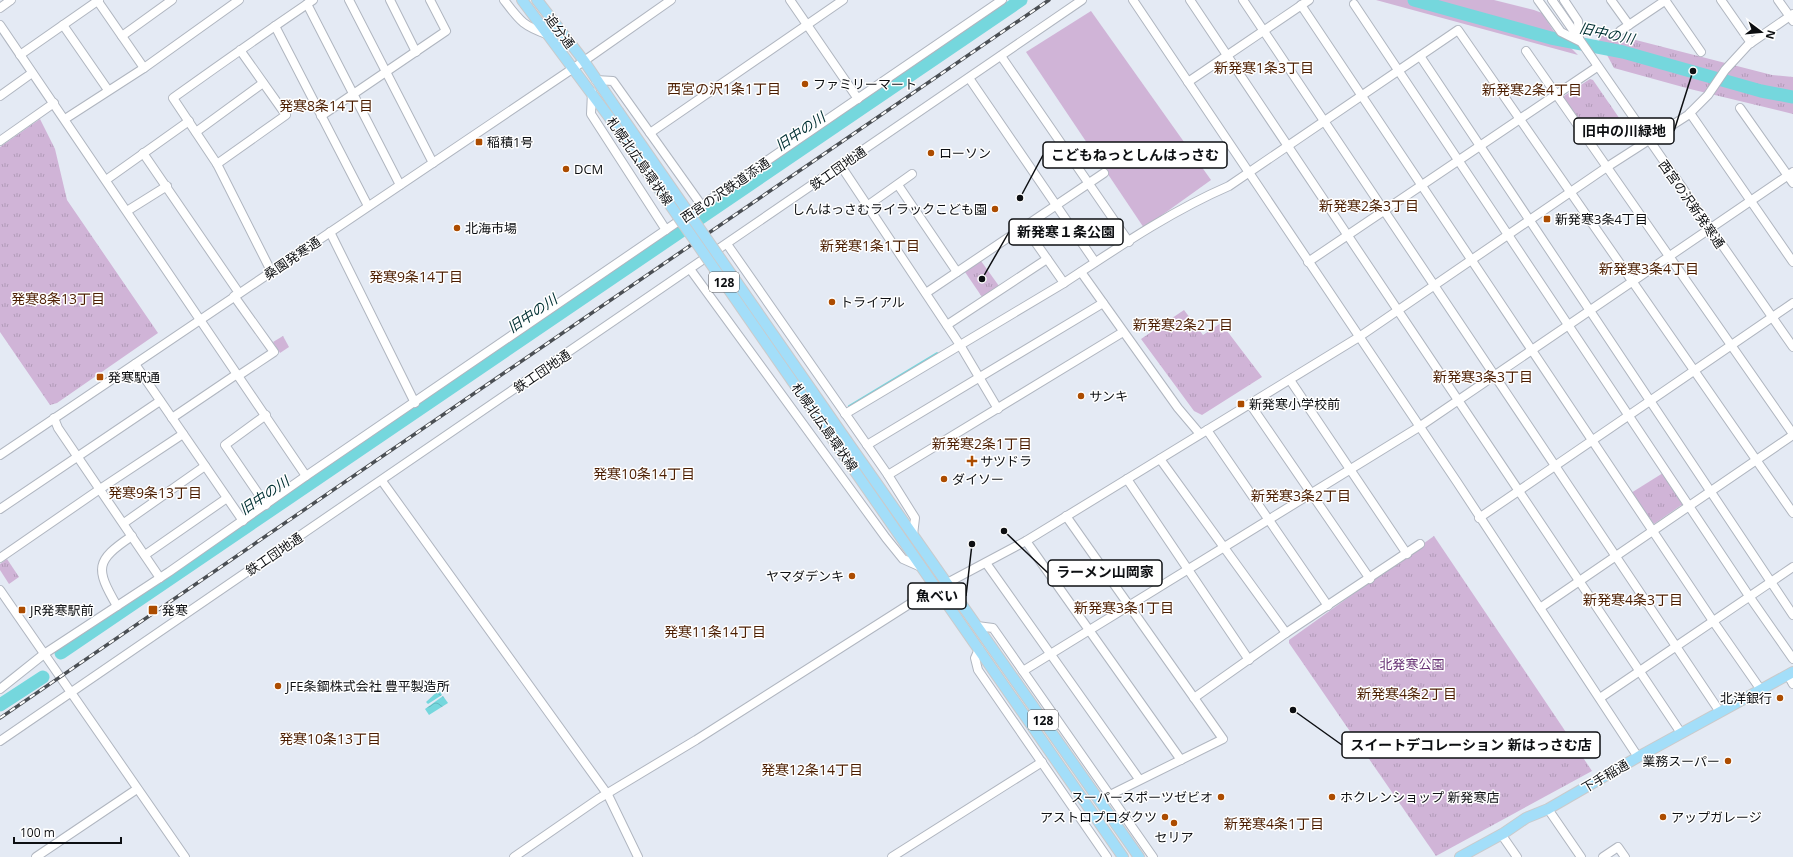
<svg xmlns="http://www.w3.org/2000/svg" width="1793" height="857" font-family="'Open Sans','Noto Sans JP',sans-serif">
  <style>
    .grass { fill: #d0b4d7 }
    .park { fill: url(#park-tufts) }
    .water { fill: url(#water-waves) }
    .lines { fill: none; stroke-linecap: round; stroke-linejoin: round }
    .stream { stroke: #75d7dd; stroke-width: 2 }
    .river { stroke: #75d7dd; stroke-width: 13 }
    .minor-casing { stroke: #b0b6c0; stroke-width: 10 }
    .major-casing { stroke: #cacacb; stroke-width: 12 }
    .minor { stroke: #fff; stroke-width: 8 }
    .major { stroke: #a3def9; stroke-width: 10 }
    .rail-casing { stroke: #4b4f54; stroke-width: 3.5 }
    .rail { stroke: #fff; stroke-width: 2; stroke-dasharray: 6; stroke-linecap: butt }
    .major-bridge-casing { stroke: #cacacb; stroke-width: 12; stroke-linecap: butt }
    .major-bridge { stroke: #a3def9; stroke-width: 10 }
    .poi-dot { fill: #ac4c00; stroke: #fff; stroke-width: 1.5 }
    .labels { text-anchor: middle; dominant-baseline: central; stroke-width: 3; stroke-linejoin: round; paint-order: stroke }
    .shield { fill: #fff; stroke: #565759; stroke-width: 1 }
    .shield-label { font-size: 12px; font-weight: bold; fill: #0d0f12 }
    .street-label { font-size: 13px; fill: #0d0f12; stroke: #fff }
    .poi-label { font-size: 13px; fill: #0d0f12; stroke: #fff; text-anchor: start }
    .park-label { font-size: 13px; fill: #673074; stroke: #fff }
    .water-label { font-size: 14px; font-style: italic; fill: #003033; stroke: #fff }
    .neighbourhood-label { font-size: 14px; fill: #4b1d00; stroke: #fff }
    .leader { fill: none; stroke: #0d0f12; stroke-width: 1.5 }
    .callout-dot { fill: #0d0f12; stroke: #fff; stroke-width: 1.5 }
    .callout { fill: #fff; stroke: #0d0f12; stroke-width: 1.5 }
    .callout-label { font-size: 14px; text-anchor: middle; font-weight: bold; fill: #0d0f12 }
  </style>
  <defs>
    <pattern id="park-tufts" width="24" height="20" patternUnits="userSpaceOnUse"><rect width="24" height="20" fill="#d0b4d7"/><path d="M3 7l-1-3M5 7V3M7 7l1-3M15 17l-1-3M17 17v-4M19 17l1-3" fill="none" stroke="#b19ab8"/></pattern>
    <pattern id="water-waves" width="16" height="10" patternUnits="userSpaceOnUse"><rect width="16" height="10" fill="#75d7dd"/><path d="M0 5q4-4 8 0t8 0" fill="none" stroke="#64b7bd"/></pattern>
  </defs>
  <rect width="100%" height="100%" fill="#e4eaf4"/>
  <g class="grass">
    <path d="M1376,0h118l40,10 8,3 11,17 25,25z"/>
    <path d="M1091,11l120,169 -67,48 -118,-176z"/>
  </g>
  <g class="park">
    <path d="M1593,29l179,46 21,2v37l-103,-25 -76,-21z"/>
    <path d="M1590,79l3,1 31,45 -28,20 -32,-46v-3z"/>
    <path d="M40,119l15,30 12,51 91,133 -101,70 -7,2 -50,-73v-185z"/>
    <path d="M981,261l18,25 -17,11 -17,-25z"/>
    <path d="M1184,310l19,25 18,-12 41,54 -60,38 -8,-4 -53,-72z"/>
    <path d="M283,336l6,11 -9,6 -7,-11z"/>
    <path d="M1663,473l20,31 -29,20 -23,-31z"/>
    <path d="M1434,536l158,235 -156,85 -147,-213v-3z"/>
    <path d="M7,559l12,18 -10,7 -9,-14v-6z"/>
  </g>
  <g class="water">
    <path d="M439,690l3,5 -14,9 -2,-2z"/>
    <path d="M443,696l5,7 -19,12 -4,-6z"/>
  </g>
  <g class="lines">
    <path class="stream" d="M849,406l88,-53"/>
    <g class="river">
      <path d="M1414,0l137,38 72,14 138,39 32,6"/>
      <path d="M61,653l960,-653"/>
      <path d="M0,705l43,-28"/>
    </g>
    <defs>
      <g id="minor">
        <path d="M97,0l47,68"/>
        <path d="M349,0l84,163"/>
        <path d="M390,0l26,52"/>
        <path d="M504,0c16,21 19,26 45,35"/>
        <path d="M790,0l68,99"/>
        <path d="M1133,0l324,482 181,275"/>
        <path d="M1190,0l491,733"/>
        <path d="M1243,0l477,712"/>
        <path d="M1538,0l23,32 18,9 -1,-20 -14,-21"/>
        <path d="M1552,0l241,347"/>
        <path d="M1611,0l18,25"/>
        <path d="M1665,0l36,52"/>
        <path d="M1721,0l30,43"/>
        <path d="M1778,0l15,21"/>
        <path d="M307,4l93,181"/>
        <path d="M1354,4l395,592 44,63"/>
        <path d="M1301,5l412,616 48,69"/>
        <path d="M0,8l11,-8"/>
        <path d="M0,25l306,451"/>
        <path d="M63,25l45,65"/>
        <path d="M275,26l93,180"/>
        <path d="M1620,31l46,-31"/>
        <path d="M122,36l50,-36"/>
        <path d="M240,50l46,65 -69,49 -44,-66c46,-33 93,-66 140,-98"/>
        <path d="M1526,51l267,383"/>
        <path d="M20,55l79,-55"/>
        <path d="M1001,56l128,186"/>
        <path d="M1420,56l373,559"/>
        <path d="M969,78l126,184"/>
        <path d="M596,80l17,1 89,125"/>
        <path d="M1188,82l121,-82"/>
        <path d="M592,92l-1,22 75,116"/>
        <path d="M0,96l32,-23"/>
        <path d="M1740,108l53,75"/>
        <path d="M1690,113l103,149"/>
        <path d="M321,116l125,-85 -16,-31"/>
        <path d="M65,119l79,-51 95,-68"/>
        <path d="M196,132l67,-49"/>
        <path d="M650,133l193,-133"/>
        <path d="M0,141l54,-38"/>
        <path d="M143,153l96,140"/>
        <path d="M217,164l54,107"/>
        <path d="M841,166l119,179 38,64"/>
        <path d="M106,180l83,-59"/>
        <path d="M898,185l59,87"/>
        <path d="M867,206l45,-32"/>
        <path d="M127,211l40,-25"/>
        <path d="M1024,226l40,57"/>
        <path d="M330,232l85,171"/>
        <path d="M727,244l161,231 27,43 -2,17"/>
        <path d="M1308,262l289,-195"/>
        <path d="M690,269l196,269 17,21 18,8"/>
        <path d="M1081,272l97,136 22,26"/>
        <path d="M926,293l178,-120"/>
        <path d="M234,296l40,56 -36,24"/>
        <path d="M947,325l100,-66"/>
        <path d="M135,364l108,157"/>
        <path d="M1290,380l117,174"/>
        <path d="M1250,404l120,175"/>
        <path d="M845,414l219,-131c53,-35 107,-72 165,-97l229,-156 335,483"/>
        <path d="M266,415l-41,30 41,60"/>
        <path d="M54,418l4,10 102,150"/>
        <path d="M172,418l65,-44"/>
        <path d="M1207,430l121,176"/>
        <path d="M867,445l236,-142"/>
        <path d="M0,455l584,-394 87,-61"/>
        <path d="M1160,459l126,174"/>
        <path d="M888,475l235,-143"/>
        <path d="M1127,479l122,181"/>
        <path d="M382,481l226,314 30,62"/>
        <path d="M0,509l160,-108"/>
        <path d="M1066,516l157,223 -113,56"/>
        <path d="M1479,518l314,-215"/>
        <path d="M124,523l81,-57"/>
        <path d="M1026,541l155,219"/>
        <path d="M145,555l82,-57"/>
        <path d="M0,558l100,-69 83,-55"/>
        <path d="M986,563l153,216"/>
        <path d="M0,590l185,267"/>
        <path d="M117,606c-22,-38 -22,-45 15,-70"/>
        <path d="M1540,608l253,-173"/>
        <path d="M977,626l16,2 160,229"/>
        <path d="M979,649l-4,9 3,12 129,187"/>
        <path d="M1023,671l396,-244 374,-255"/>
        <path d="M1788,675l5,9"/>
        <path d="M0,689l44,-35 125,-82 137,-96 696,-476"/>
        <path d="M1194,698l92,-65 134,-89"/>
        <path d="M1600,698l193,-131"/>
        <path d="M0,741l1082,-741"/>
        <path d="M1548,809l33,48"/>
        <path d="M1501,834l16,23"/>
        <path d="M36,857l101,-68"/>
        <path d="M514,857l84,-58 98,-59 223,-142 107,-57 333,-204 248,-170 81,-52 20,-20 17,-25 23,-25 45,-31"/>
        <path d="M892,857l150,-95"/>
        <path d="M1603,857l15,-10 7,10"/>
      </g>
      <g id="major">
        <path d="M522,0l87,117"/>
        <path d="M537,0l47,61 34,50"/>
        <path d="M847,441l292,416"/>
        <path d="M838,447l285,410"/>
        <path d="M1460,857l44,-24 22,-15 22,-9 90,-52 155,-85"/>
      </g>
    </defs>
    <use href="#minor" class="minor-casing"/>
    <use href="#major" class="major-casing"/>
    <use href="#minor" class="minor"/>
    <use href="#major" class="major"/>
    <defs>
      <path id="rail" d="M0,718l1049,-718"/>
    </defs>
    <use href="#rail" class="rail-casing"/>
    <use href="#rail" class="rail"/>
    <defs>
      <g id="major-bridge">
        <path d="M618,111l229,330"/>
        <path d="M609,117l229,330"/>
      </g>
    </defs>
    <use href="#major-bridge" class="major-bridge-casing"/>
    <use href="#major-bridge" class="major-bridge"/>
  </g>
  <g class="poi-dot">
    <circle cx="805" cy="84" r="4"/>
    <rect x="475" y="138" width="8" height="8" rx="2"/>
    <circle cx="931" cy="153" r="4"/>
    <circle cx="566" cy="169" r="4"/>
    <circle cx="995" cy="209" r="4"/>
    <rect x="1543" y="215" width="8" height="8" rx="2"/>
    <circle cx="457" cy="228" r="4"/>
    <circle cx="832" cy="302" r="4"/>
    <rect x="96" y="373" width="8" height="8" rx="2"/>
    <circle cx="1081" cy="396" r="4"/>
    <rect x="1237" y="400" width="8" height="8" rx="2"/>
    <path d="M970 455h4v4h4v4h-4v4h-4v-4h-4v-4h4z"/>
    <circle cx="944" cy="479" r="4"/>
    <circle cx="852" cy="576" r="4"/>
    <rect x="18" y="606" width="8" height="8" rx="2"/>
    <rect x="148" y="605" width="10" height="10" rx="2"/>
    <circle cx="278" cy="686" r="4"/>
    <circle cx="1780" cy="698" r="4"/>
    <circle cx="1728" cy="761" r="4"/>
    <circle cx="1221" cy="797" r="4"/>
    <circle cx="1332" cy="797" r="4"/>
    <circle cx="1165" cy="817" r="4"/>
    <circle cx="1663" cy="817" r="4"/>
    <circle cx="1174" cy="823" r="4"/>
  </g>
  <g class="labels">
    <g class="shield">
      <rect x="709" y="272" width="30" height="20" rx="3"/>
      <rect x="1028" y="710" width="30" height="20" rx="3"/>
    </g>
    <g class="shield-label">
      <text x="724" y="282">128</text>
      <text x="1043" y="720">128</text>
    </g>
    <g class="street-label">
      <text transform="translate(560 31) rotate(53)">追分通</text>
      <text transform="translate(640 161) rotate(55)">札幌北広島環状線</text>
      <text transform="translate(838 168) rotate(-35)">鉄工団地通</text>
      <text transform="translate(725 190) rotate(-34)">西宮の沢鉄道添通</text>
      <text transform="translate(1692 204) rotate(55)">西宮の沢新発寒通</text>
      <text transform="translate(292 258) rotate(-34)">桑園発寒通</text>
      <text transform="translate(542 371) rotate(-34)">鉄工団地通</text>
      <text transform="translate(825 427) rotate(55)">札幌北広島環状線</text>
      <text transform="translate(274 554) rotate(-34)">鉄工団地通</text>
      <text transform="translate(1605 776) rotate(-30)">下手稲通</text>
    </g>
    <g class="poi-label">
      <text x="813" y="84">ファミリーマート</text>
      <text x="487" y="142">稲積1号</text>
      <text x="939" y="153">ローソン</text>
      <text x="574" y="169">DCM</text>
      <text x="987" y="209" text-anchor="end">しんはっさむライラックこども園</text>
      <text x="1555" y="219">新発寒3条4丁目</text>
      <text x="465" y="228">北海市場</text>
      <text x="840" y="302">トライアル</text>
      <text x="108" y="377">発寒駅通</text>
      <text x="1089" y="396">サンキ</text>
      <text x="1249" y="404">新発寒小学校前</text>
      <text x="980" y="461">サツドラ</text>
      <text x="952" y="479">ダイソー</text>
      <text x="844" y="576" text-anchor="end">ヤマダデンキ</text>
      <text x="30" y="610">JR発寒駅前</text>
      <text x="162" y="610">発寒</text>
      <text x="286" y="686">JFE条鋼株式会社 豊平製造所</text>
      <text x="1772" y="698" text-anchor="end">北洋銀行</text>
      <text x="1720" y="761" text-anchor="end">業務スーパー</text>
      <text x="1213" y="797" text-anchor="end">スーパースポーツゼビオ</text>
      <text x="1340" y="797">ホクレンショップ 新発寒店</text>
      <text x="1157" y="817" text-anchor="end">アストロプロダクツ</text>
      <text x="1671" y="817">アップガレージ</text>
      <text x="1174" y="837" text-anchor="middle">セリア</text>
    </g>
    <g class="park-label">
      <text x="1412" y="664">北発寒公園</text>
    </g>
    <g class="water-label">
      <text transform="translate(1607 33) rotate(12)">旧中の川</text>
      <text transform="translate(800 131) rotate(-34)">旧中の川</text>
      <text transform="translate(532 313) rotate(-34)">旧中の川</text>
      <text transform="translate(264 495) rotate(-34)">旧中の川</text>
    </g>
    <g class="neighbourhood-label">
      <text x="1264" y="67">新発寒1条3丁目</text>
      <text x="724" y="88">西宮の沢1条1丁目</text>
      <text x="1532" y="89">新発寒2条4丁目</text>
      <text x="326" y="105">発寒8条14丁目</text>
      <text x="1369" y="205">新発寒2条3丁目</text>
      <text x="870" y="245">新発寒1条1丁目</text>
      <text x="1649" y="268">新発寒3条4丁目</text>
      <text x="416" y="276">発寒9条14丁目</text>
      <text x="58" y="298">発寒8条13丁目</text>
      <text x="1183" y="324">新発寒2条2丁目</text>
      <text x="1483" y="376">新発寒3条3丁目</text>
      <text x="982" y="443">新発寒2条1丁目</text>
      <text x="644" y="473">発寒10条14丁目</text>
      <text x="155" y="492">発寒9条13丁目</text>
      <text x="1301" y="495">新発寒3条2丁目</text>
      <text x="1633" y="599">新発寒4条3丁目</text>
      <text x="1124" y="607">新発寒3条1丁目</text>
      <text x="715" y="631">発寒11条14丁目</text>
      <text x="1407" y="693">新発寒4条2丁目</text>
      <text x="330" y="738">発寒10条13丁目</text>
      <text x="812" y="769">発寒12条14丁目</text>
      <text x="1274" y="823">新発寒4条1丁目</text>
    </g>
  </g>
  <path class="leader" d="M1693 71L1674 131M1020 198L1043 155M982 279L1009 232M1004 531L1048 573M972 544L966 596M1293 710L1342 745"/>
  <g class="callout-dot">
    <circle cx="1693" cy="71" r="4"/>
    <circle cx="1020" cy="198" r="4"/>
    <circle cx="982" cy="279" r="4"/>
    <circle cx="1004" cy="531" r="4"/>
    <circle cx="972" cy="544" r="4"/>
    <circle cx="1293" cy="710" r="4"/>
  </g>
  <g class="callout">
    <rect x="1574" y="118" width="100" height="26" rx="4"/>
    <rect x="1043" y="142" width="184" height="26" rx="4"/>
    <rect x="1009" y="219" width="114" height="26" rx="4"/>
    <rect x="1048" y="560" width="114" height="26" rx="4"/>
    <rect x="908" y="583" width="58" height="26" rx="4"/>
    <rect x="1342" y="732" width="258" height="26" rx="4"/>
  </g>
  <g class="callout-label">
    <text x="1624" y="136">旧中の川緑地</text>
    <text x="1135" y="160">こどもねっとしんはっさむ</text>
    <text x="1066" y="237">新発寒１条公園</text>
    <text x="1105" y="577">ラーメン山岡家</text>
    <text x="937" y="601">魚べい</text>
    <text x="1471" y="750">スイートデコレーション 新はっさむ店</text>
  </g>
  <g transform="translate(1761 32) rotate(106)" stroke="#ffffff" stroke-width="3" paint-order="stroke">
  <path d="M0-3L7 15L0 10L-7 15Z" fill="#0d0f12"/>
  <text y="-6" font-size="11" font-weight="bold" text-anchor="middle" fill="#0d0f12">N</text>
  </g>
  <path d="M14 837v6h107v-6" fill="none" stroke="#0d0f12" stroke-width="2"/>
  <text x="20" y="837" font-size="12" fill="#0d0f12" stroke="#ffffff" stroke-width="3" paint-order="stroke">100 m</text>
</svg>
